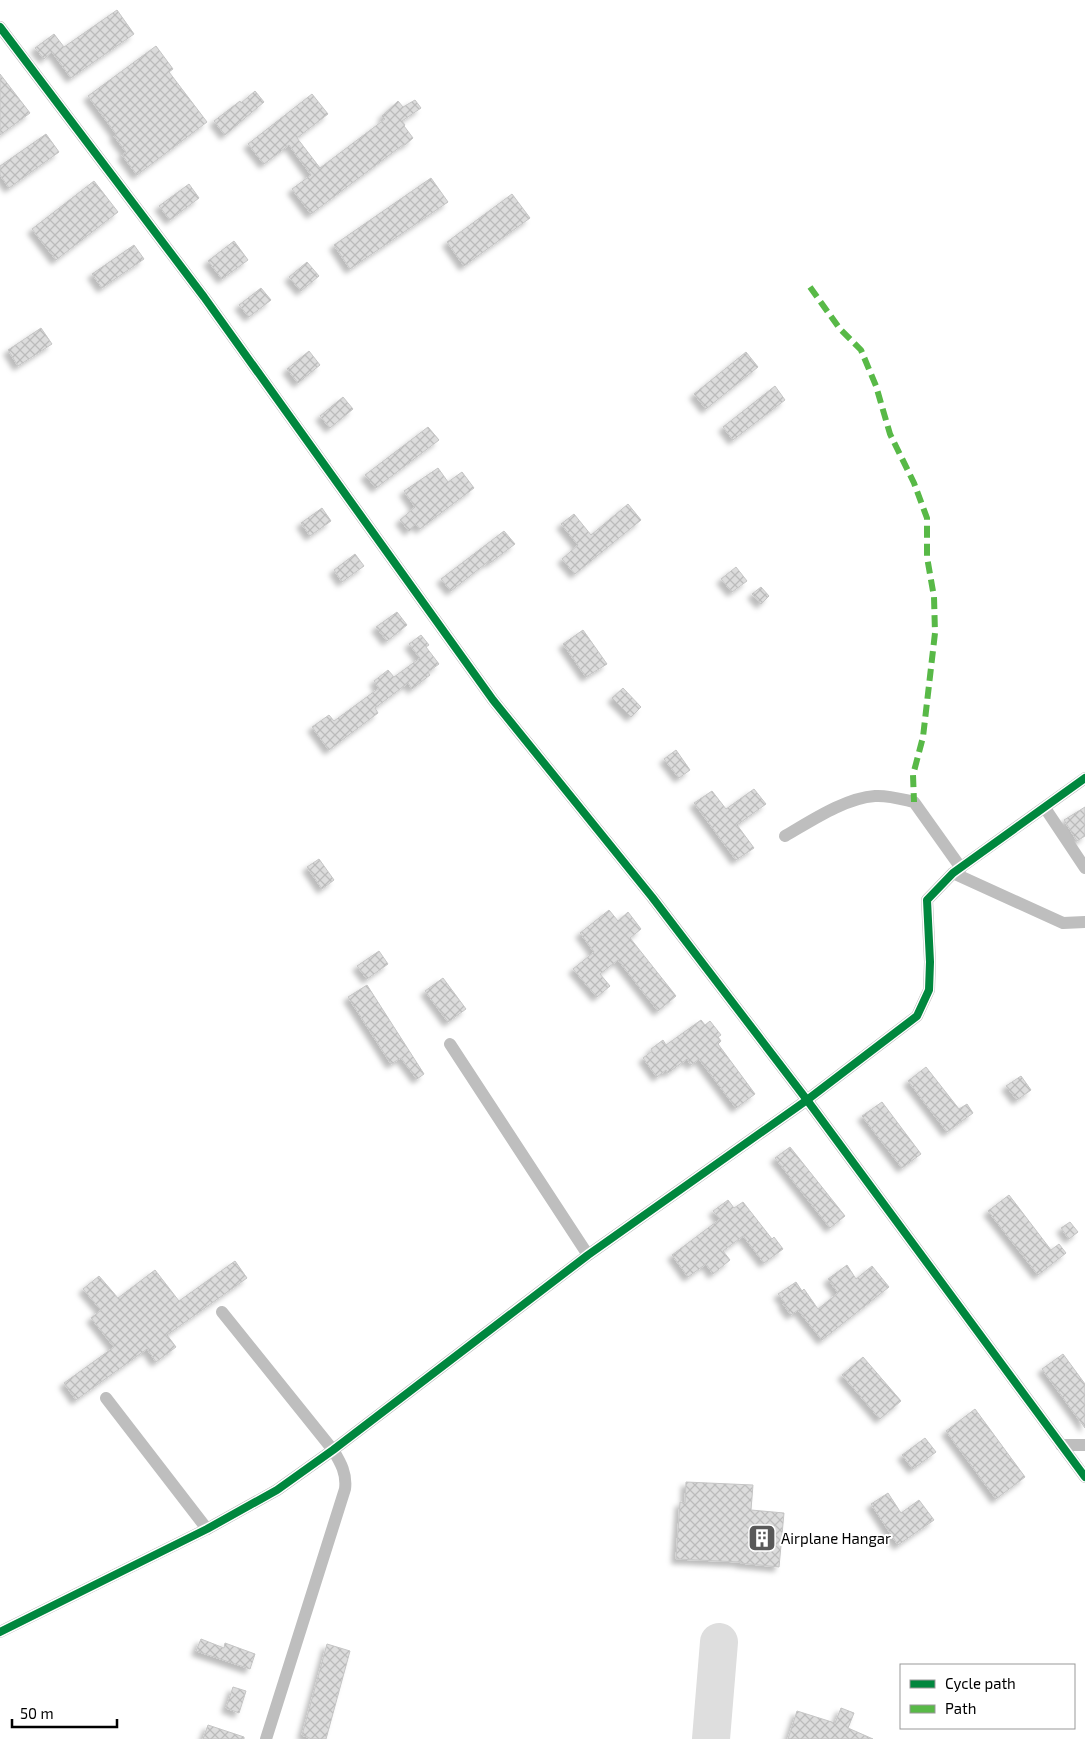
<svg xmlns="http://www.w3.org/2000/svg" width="1085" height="1739" font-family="'Exo 2',sans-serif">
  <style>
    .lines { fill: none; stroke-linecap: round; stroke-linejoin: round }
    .taxiway { stroke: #dedede; stroke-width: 38 }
    .building { fill: url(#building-cross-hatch); stroke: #c5c5c5; filter: url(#shadow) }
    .minor { stroke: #bebebe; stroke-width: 12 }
    .quiet { stroke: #58b947; stroke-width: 6; stroke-dasharray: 12 6; stroke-linecap: butt }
    .cycleway-casing { stroke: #fff; stroke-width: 11 }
    .cycleway { stroke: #00873e; stroke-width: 8 }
    .labels { text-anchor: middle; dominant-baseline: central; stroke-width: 4; stroke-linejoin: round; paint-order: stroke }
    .poi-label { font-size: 15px; fill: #000; stroke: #fff; text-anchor: start }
  </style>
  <defs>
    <pattern id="building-cross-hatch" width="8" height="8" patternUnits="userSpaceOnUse" patternTransform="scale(1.25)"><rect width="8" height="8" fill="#dcdcdc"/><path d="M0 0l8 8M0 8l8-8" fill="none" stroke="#bbb"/></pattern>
    <filter id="shadow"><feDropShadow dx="-4.5" dy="4.5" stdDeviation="2.5" flood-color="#0004"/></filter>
  </defs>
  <rect width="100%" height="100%" fill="#fff"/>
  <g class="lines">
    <path class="taxiway" d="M711,1739l8,-97"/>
  </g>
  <g class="building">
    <path d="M117,10l17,24 -63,44 -19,-26 -8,7 -9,-11 19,-14 10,13z"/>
    <path d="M156,46l17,23 -4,3 38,50 -70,53 -15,-20 4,-3 -12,-16 2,-2 -28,-38z"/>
    <path d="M0,74l30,39 -30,22z"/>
    <path d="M255,91l9,11 -39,33 -11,-14 26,-20 1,2z"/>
    <path d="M312,94l16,20 -31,24 23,30 65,-49 -3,-3 16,-15 5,6 12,-7 6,8 -19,13 3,4 -1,1 9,12 -8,7 -1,-1 -93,70 -19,-25 19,-14 -22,-30 -25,19 -16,-20z"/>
    <path d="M46,134l13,18 -50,36 -9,-13v-9z"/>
    <path d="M431,178l17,24 -98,67 -16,-24z"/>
    <path d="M94,181l24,31 -62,48 -24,-31z"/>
    <path d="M189,184l10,14 -29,22 -11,-14z"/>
    <path d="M512,194l18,24 -66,48 -17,-24z"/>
    <path d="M234,241l14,19 -26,19 -14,-18z"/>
    <path d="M134,245l10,14 -42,29 -10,-14z"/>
    <path d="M307,262l12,14 -18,15 -12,-14z"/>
    <path d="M261,288l10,12 -22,17 -10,-12z"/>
    <path d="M41,328l11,16 -34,22 -10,-16z"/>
    <path d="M309,351l11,14 -22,18 -11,-14z"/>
    <path d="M746,352l12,15 -52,42 -12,-15z"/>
    <path d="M775,386l10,14 -52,40 -10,-13z"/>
    <path d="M343,397l10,12 -23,19 -10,-12z"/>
    <path d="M428,427l11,13 -63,48 -11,-13z"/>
    <path d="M438,468l10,14 14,-10 12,16 -54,41 -4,-5 -7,7 -9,-11 15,-13 -11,-16z"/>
    <path d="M628,504l13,16 -66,54 -13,-15 16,-14 -17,-21 13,-10 17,21z"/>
    <path d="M322,508l9,13 -21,15 -9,-13z"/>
    <path d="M504,531l11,13 -25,19 -1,-2 -38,30 -10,-12z"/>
    <path d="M355,554l9,12 -22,16 -8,-12z"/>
    <path d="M736,567l11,14 -15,11 -11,-13z"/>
    <path d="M761,587l8,9 -8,8 -9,-10z"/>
    <path d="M397,612l10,13 -20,16 -11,-14z"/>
    <path d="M583,630l24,34 -21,13 -23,-33z"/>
    <path d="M421,635l8,10 -3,2 13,17 -11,8 2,3 -18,14 -4,-6 -33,25 3,5 -49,37 -17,-23 17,-12 5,6 45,-33 -5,-7 14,-11 6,7 26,-19 -11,-14z"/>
    <path d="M623,688l18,19 -10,10 -19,-19z"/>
    <path d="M676,750l14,20 -11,8 -15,-19z"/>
    <path d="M754,789l12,15 -29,21 17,23 -18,12 -42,-57 18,-12 14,18z"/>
    <path d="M1085,807v29l-8,5 -13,-21z"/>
    <path d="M319,859l15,21 -12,9 -15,-22z"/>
    <path d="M609,910l9,11 10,-9 13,17 -11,9 46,58 -18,15 -40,-51 -18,14 10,12 -13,11 -24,-28 21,-17 -14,-19z"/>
    <path d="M379,951l9,13 -21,15 -10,-13z"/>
    <path d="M443,978l23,31 -18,13 -23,-31z"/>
    <path d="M367,985l57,89 -7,5 -16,-21 -10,6 -43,-67z"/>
    <path d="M701,1020l4,5 5,-4 11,14 -3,2 3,4 -3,3 37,50 -19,14 -37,-49 -8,6 -4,-6 -19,14 -2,-3 -9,7 -14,-19 9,-7 -1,-2 12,-9 3,5z"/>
    <path d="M926,1067l33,42 8,-5 6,9 -26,19 -39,-51z"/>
    <path d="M1021,1076l10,14 -14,10 -11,-14z"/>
    <path d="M882,1102l39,52 -19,14 -40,-52z"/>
    <path d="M790,1147l55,69 -15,12 -55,-70z"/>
    <path d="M1009,1195l42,55 8,-6 7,9 -28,22 -50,-64z"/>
    <path d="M728,1200l6,8 9,-6 29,37 2,-2 9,12 -19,14 -21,-27 -20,15 7,9 -17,14 -7,-10 -18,13 -16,-22 48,-36 -7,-8z"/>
    <path d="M1070,1222l8,10 -9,7 -8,-11z"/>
    <path d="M235,1261l12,17 -80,57 9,12 -20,15 -9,-13 -71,51 -12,-17 50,-36 -23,-29 10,-8 -18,-21 16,-13 19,22 37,-28 24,31z"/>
    <path d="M847,1265l9,14 16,-13 17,21 -67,53 -24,-30 -7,5 -8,-11 2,-1 -7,-9 18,-12 6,9 2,-2 14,20 20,-16 -10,-14z"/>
    <path d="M1063,1354l22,30v44l-43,-59z"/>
    <path d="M863,1357l38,44 -21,18 -38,-44z"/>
    <path d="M975,1409l50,68 -29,22 -50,-68z"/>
    <path d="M925,1438l11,14 -23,17 -11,-14z"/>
    <path d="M686,1482l67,3 -2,25 33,3 -5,54 -39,-4v-1l-64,-3 4,-57 5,1z"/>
    <path d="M888,1493l13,20 18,-13 15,20 -36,25 -27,-41z"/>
    <path d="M201,1639l23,9 1,-5 30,11 -5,15 -54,-18z"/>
    <path d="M327,1644l23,7 -24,88h-14l-10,-4z"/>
    <path d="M233,1687l13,4 -7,22 -13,-5z"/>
    <path d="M841,1708l13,5 -6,15 25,11h-85l9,-28 38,12z"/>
    <path d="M208,1725l36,12v2h-41z"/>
  </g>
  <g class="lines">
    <g class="minor">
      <path d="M0,27l204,270 289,403 159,197 155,203 278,377"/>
      <path d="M1045,808l40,60"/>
      <path d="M785,836c26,-15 60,-38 90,-40 13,-1 26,3 39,6l47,66"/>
      <path d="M953,873l110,50 22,-1"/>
      <path d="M450,1044l138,211"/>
      <path d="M222,1312l111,138c8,13 14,24 12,39l-79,250"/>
      <path d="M106,1398l101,131"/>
      <path d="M1061,1445h24"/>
      <path d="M0,1632l207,-103 70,-39 56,-40 255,-195 219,-155 110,-84 12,-26 1,-28 -3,-62 26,-27 132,-95"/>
    </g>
    <path class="quiet" d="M810,287l30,42 21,21 15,36 14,48 24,49 13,35v39l7,40 1,36 -12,104 -10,38 1,27"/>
    <defs>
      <g id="cycleway">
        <path d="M0,27l204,270 289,403 159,197 155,203 278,377"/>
        <path d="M0,1632l207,-103 70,-39 56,-40 255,-195 219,-155 110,-84 12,-26 1,-28 -3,-62 26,-27 132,-95"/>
      </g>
    </defs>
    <use href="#cycleway" class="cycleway-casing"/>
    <use href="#cycleway" class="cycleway"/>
  </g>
  <defs>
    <symbol id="building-square" viewBox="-11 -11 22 22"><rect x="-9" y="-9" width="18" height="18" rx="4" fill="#595959" stroke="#fff"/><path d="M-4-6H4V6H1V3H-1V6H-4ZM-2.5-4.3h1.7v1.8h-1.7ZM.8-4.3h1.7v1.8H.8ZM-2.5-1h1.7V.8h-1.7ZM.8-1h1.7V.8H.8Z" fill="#fff"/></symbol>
  </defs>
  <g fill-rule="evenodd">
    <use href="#building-square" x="746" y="1522" width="32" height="32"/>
  </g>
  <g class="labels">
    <g class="poi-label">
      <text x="781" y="1538">Airplane Hangar</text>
    </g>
  </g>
  <rect x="900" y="1664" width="175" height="65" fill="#ffffff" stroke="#999999"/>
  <rect x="910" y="1680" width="25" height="8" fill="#00873e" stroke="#999999"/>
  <text x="945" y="1689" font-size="15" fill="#000000">Cycle path</text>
  <rect x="910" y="1705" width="25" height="8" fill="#58b947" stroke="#999999"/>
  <text x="945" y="1714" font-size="15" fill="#000000">Path</text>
  <path d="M12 1719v8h105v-8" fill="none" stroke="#000000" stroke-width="2.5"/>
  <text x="20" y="1719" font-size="15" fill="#000000" stroke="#ffffff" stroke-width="4" paint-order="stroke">50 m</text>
</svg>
